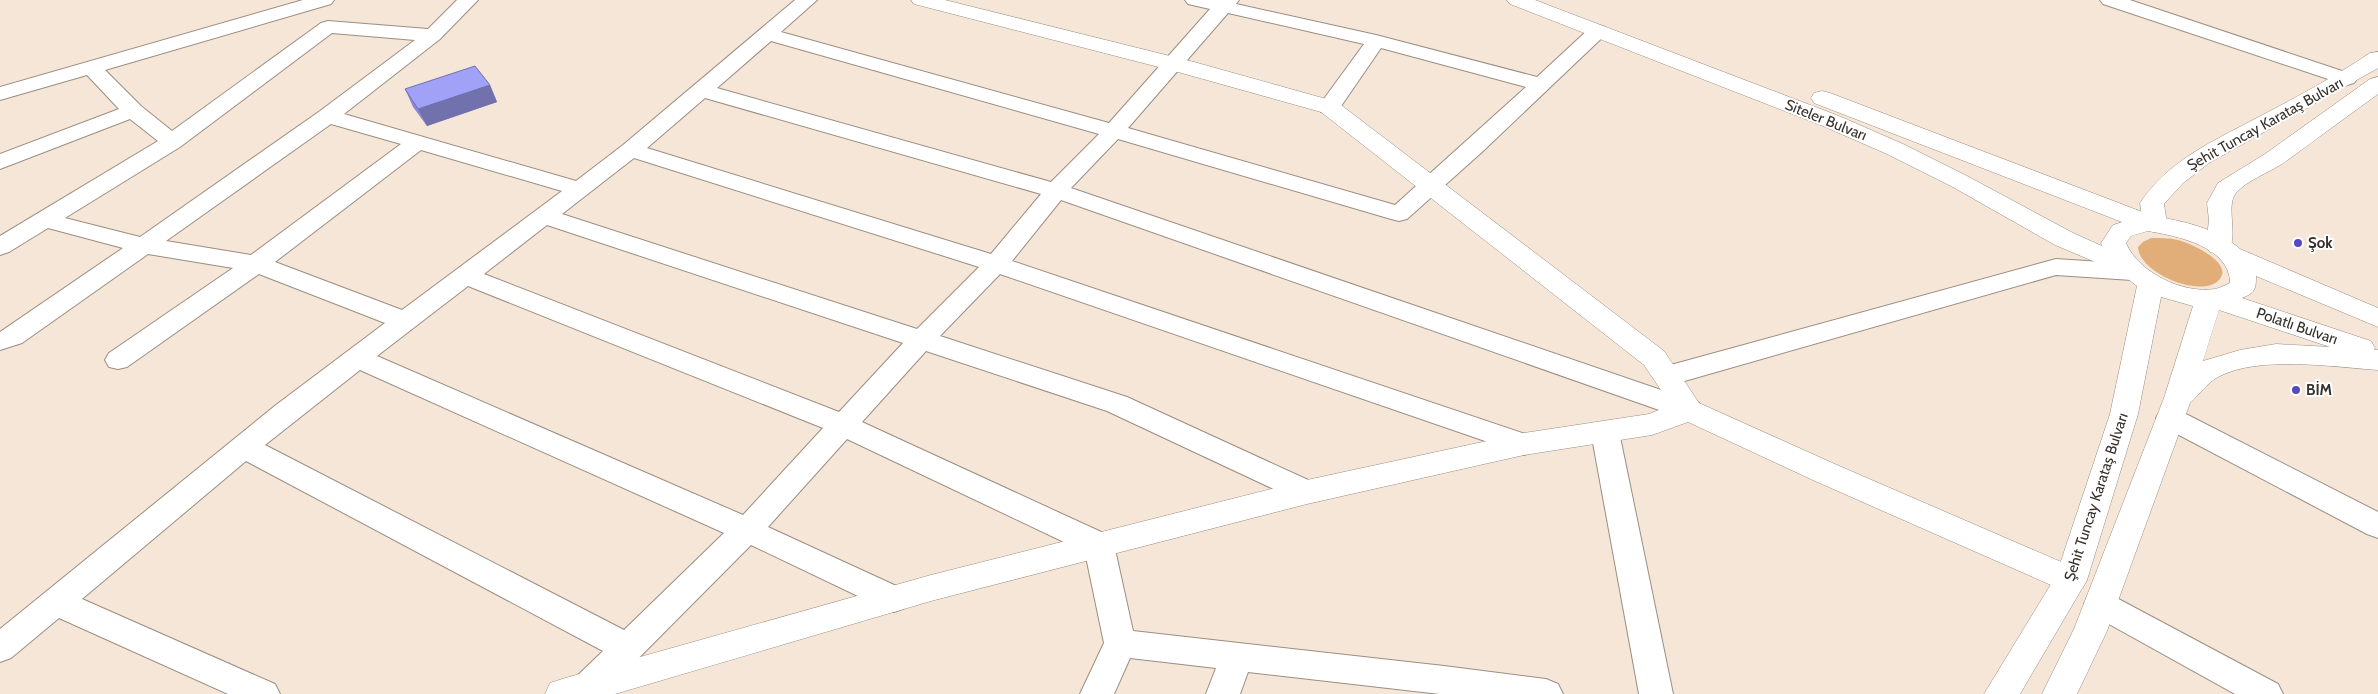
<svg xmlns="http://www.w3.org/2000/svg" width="2378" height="694" font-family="Cabin,sans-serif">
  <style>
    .green { fill: #e1ad79 }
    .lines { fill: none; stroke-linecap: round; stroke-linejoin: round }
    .minor-casing { stroke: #9b8e81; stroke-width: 2 }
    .tertiary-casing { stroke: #9b8e81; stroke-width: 1 }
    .secondary-casing { stroke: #9b8e81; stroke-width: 1 }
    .minor { fill: #fff; fill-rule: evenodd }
    .tertiary { fill: #fff; fill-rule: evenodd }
    .secondary { fill: #fff; fill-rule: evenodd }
    .wall { fill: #8a8ad4 }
    .shaded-wall { fill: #7071ad }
    .building { fill: #a0a1f7; stroke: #7071ad }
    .poi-dot { fill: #5548c0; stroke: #fff; stroke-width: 2 }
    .labels { text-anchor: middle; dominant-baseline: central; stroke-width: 4; stroke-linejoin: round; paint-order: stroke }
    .street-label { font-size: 15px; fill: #37312c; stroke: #fff }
    .poi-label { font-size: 15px; font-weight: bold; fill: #37312c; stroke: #fff; text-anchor: start }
  </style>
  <rect width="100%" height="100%" fill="#f5e6d8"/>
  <path class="green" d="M2151,238c9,0 18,0 27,2 12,3 57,23 41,40 -18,19 -80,-7 -81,-33l5,-5z"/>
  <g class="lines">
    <defs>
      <g id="minor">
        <path d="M303,0h31l-3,4 -226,66 36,36 31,25 149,-108 7,-2 100,8 29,-29h21l-38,39 -96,75 232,67 47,-36 172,-145h22l-36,32 328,91 101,-114 -22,-5 -3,-4h54l-3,4 140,31 161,42 54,-50 7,-2 7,2 3,4 -3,4 -123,117 -75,67 -8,2 -8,-2 -273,-80 -47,49 628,215 4,7 -4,7 -10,3 -10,-3 -618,-217 -49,61 522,176 4,7 -4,7 -10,4 -10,-4 -514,-177 -60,62 187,61 190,87 5,8 -5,8 -10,3 -10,-3 -190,-89 -181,-60 -64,71 248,114 4,9 19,86 311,35 102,13 12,5 5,10h-123l-192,-22 -8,22h-34l10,-26 -86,-10 -16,36h-34l24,-51 -19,-91 -238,-113 -79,88 137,63 5,9 -5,9 -11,4 -11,-4 -132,-63 -148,149h-28l-4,-7 5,-10 27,-26 -357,-190 -164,138 193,85 5,10h-52l-169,-76 -48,40 -11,4v-33l276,-224 109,-82 -126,-49 -132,93 -9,2 -9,-2 -4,-7 4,-7 124,-85 -85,-14 -126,89 -22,7v-18l123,-84 -75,-20 -39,24 -9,3v-19l158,-95 -28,-22 -130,50v-15l119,-45 -32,-34 -87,25v-13zM1228,13l136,31 -46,63 3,5 8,1 8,-1 44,-64 145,39 -131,118 -267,-77zM332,33l83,7 -95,71 -180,126 -75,-19 115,-71zM771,41l328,93 -48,48 -334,-94zM705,98l336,96 -50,60 -344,-106zM331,124l70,20 -150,111 -85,-14zM421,150l141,41 -160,119 -127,-48zM634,158l345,109 -62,62 -355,-115zM547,225l356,118 -64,69 -355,-138zM468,286l355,142 -80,87 -366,-159zM360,370l364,163 -100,97 -359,-185z"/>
        <path d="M2100,0h30l224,75 3,4 -3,4 -7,2 -7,-2 -237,-79z"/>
        <path d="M2056,259l76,5 9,2 3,6 -3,6 -9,2 -76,-5 -389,111 -9,-3 -4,-7 4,-7 9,-3z"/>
        <path d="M2170,408l10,3 198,101v26l-11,-4 -207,-109 -4,-7 4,-7z"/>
        <path d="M1605,422l10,3 4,7 54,262h-34l-48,-262 4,-7z"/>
        <path d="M2100,591l11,4 167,89 5,10h-48l-146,-81 -5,-9 5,-9z"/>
      </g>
      <g id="tertiary">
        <path d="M911,0h34l249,62 143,40 327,249 35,52 138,62 245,106 5,9 -5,9 -11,4 -11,-4 -245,-108 -127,-59 -36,13 -128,20 -217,49 -376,97 -316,93h-70l5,-11 12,-4 369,-104 376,-95 217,-47 125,-19 22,-9 -27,-40 -323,-253 -143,-40 -264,-68z"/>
        <path d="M2378,52v16l-7,4 -162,91 -26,20 -19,21 3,20 -3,6 -9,2 -9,-2 -3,-6 -3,-21c27,-41 71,-61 113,-83 40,-21 80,-42 117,-67z"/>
        <path d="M2378,77v17c-32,23 -64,47 -96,70 -13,8 -37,18 -46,29 -11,14 3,41 -8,59l-9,2 -9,-2 -4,-6 3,-26 -2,-17 11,-20 47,-29 105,-75z"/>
      </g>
      <path id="secondary" d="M1507,0h28l304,116 64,28 64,32 106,57 29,13 -1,-3 12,-18 9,-3 -308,-119 -3,-5 3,-5 8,-2 8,2 323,123c29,5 64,12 87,33l138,59v19l-122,-51c0,13 -1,17 -14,22l129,43 4,7 -1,2h4v20c-45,-3 -119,-15 -160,7 -10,5 -19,18 -28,26l-83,228 -30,63h-35l32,-65 90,-231 29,-92 -32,-9 -23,117 -51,166 -67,114h-36l72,-118 54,-162 27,-128 -18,-14 -64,-27 -104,-59 -64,-32 -64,-28 -313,-122zM2148,231c30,5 82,16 82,52 -5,2 -10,5 -15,6 -32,5 -76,-16 -89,-46l5,-7zM2219,310l111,37 -54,-3 -36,6 -37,11z"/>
    </defs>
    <use href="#minor" class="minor-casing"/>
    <use href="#tertiary" class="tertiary-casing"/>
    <use href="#secondary" class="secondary-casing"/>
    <use href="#minor" class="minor"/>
    <use href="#tertiary" class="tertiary"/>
    <use href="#secondary" class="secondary"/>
  </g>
  <path class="wall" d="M490,85l7,17 -70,24 -14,-19 -8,-18z"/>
  <path class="shaded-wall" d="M490,85l7,17 -70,24 -9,-17z"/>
  <path class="building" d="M475,66l15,19 -72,24 -13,-20z"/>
  <g class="poi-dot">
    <circle cx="2298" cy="243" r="5"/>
    <circle cx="2296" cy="390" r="5"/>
  </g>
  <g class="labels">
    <g class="street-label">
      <text transform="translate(1826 120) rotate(22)">Siteler Bulvarı</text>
      <text transform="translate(2265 124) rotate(-29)">Şehit Tuncay Karataş Bulvarı</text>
      <text transform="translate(2297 326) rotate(19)">Polatlı Bulvarı</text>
      <text transform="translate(2096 497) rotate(-72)">Şehit Tuncay Karataş Bulvarı</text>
    </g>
    <g class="poi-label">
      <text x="2308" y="243">Şok</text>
      <text x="2306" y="390">BİM</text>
    </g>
  </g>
</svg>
